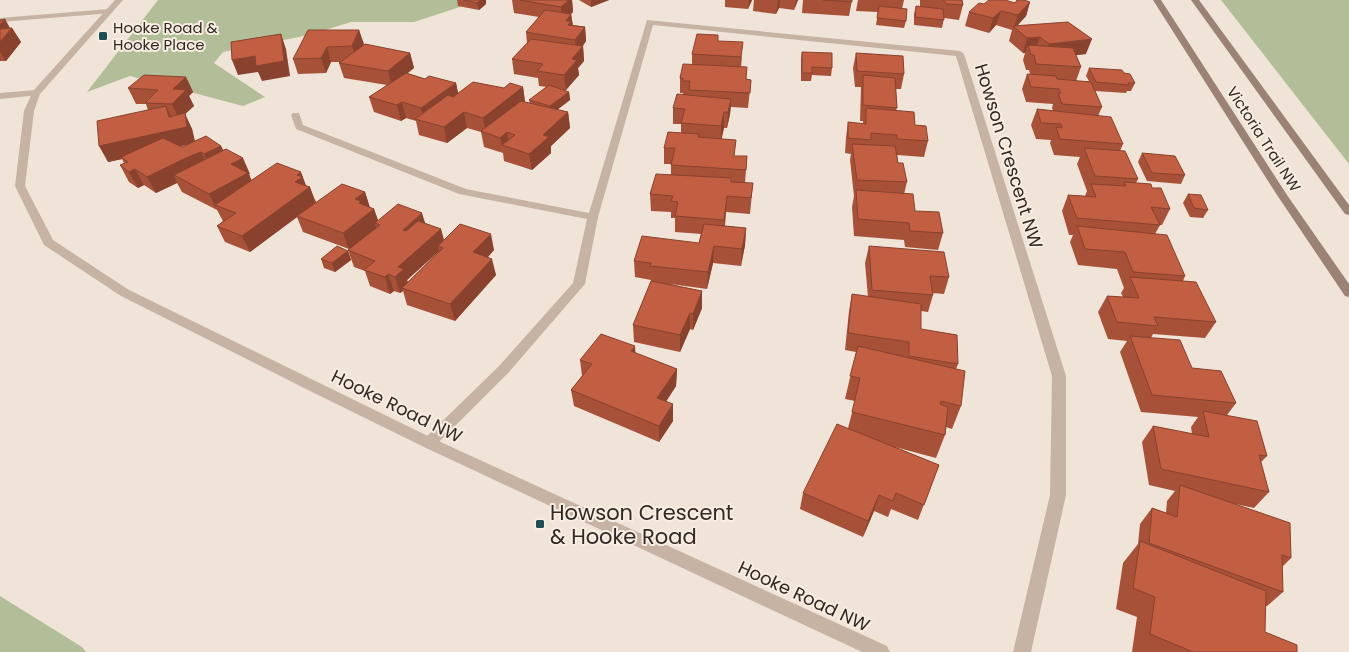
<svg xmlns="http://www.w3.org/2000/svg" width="1349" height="652" font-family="Poppins,sans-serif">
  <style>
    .green { fill: #b2be98 }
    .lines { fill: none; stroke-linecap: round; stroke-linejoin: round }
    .minor { fill: #c7b3a3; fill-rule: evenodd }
    .tertiary { fill: #c7b3a3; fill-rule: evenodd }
    .secondary { fill: #9a8275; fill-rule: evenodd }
    .wall { fill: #a75139; fill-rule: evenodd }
    .shaded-wall { fill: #88422e }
    .building { fill: #c25e42; stroke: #88422e }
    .poi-dot { fill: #1c5052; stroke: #f8ede2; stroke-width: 2 }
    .labels { text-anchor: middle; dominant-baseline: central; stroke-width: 4; stroke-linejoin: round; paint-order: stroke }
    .far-poi-label { font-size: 15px; fill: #322925; stroke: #f8ede2; text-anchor: start }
    .far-street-label { font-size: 15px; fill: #322925; stroke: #f8ede2 }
    .street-label { font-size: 18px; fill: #322925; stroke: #f8ede2 }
    .near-poi-label { font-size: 21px; fill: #322925; stroke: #f8ede2; text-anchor: start }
  </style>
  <rect width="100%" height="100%" fill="#f0e3d7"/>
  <g class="green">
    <path d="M158,0h315l-13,7 -46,15h-63l-42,13 -86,17 -9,11 51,34 -22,9 -113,-30 -43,16z"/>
    <path d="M1221,0h128v164z"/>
    <path d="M0,596l82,51 4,5h-86z"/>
  </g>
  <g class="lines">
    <g class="minor">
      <path d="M109,9l4,2 -1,2 -112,9v-4z"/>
      <path d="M647,20l313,31 4,3 102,322v119l-35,157h-18l37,-157 2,-119 -96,-320 -303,-31 -55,192 -13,67 -76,88 -75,75 -5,2 -5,-2 -2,-4 2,-4 75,-73 74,-83 14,-64 -128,-25 -163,-65 -5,-14 2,-2h6l4,12 163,64 123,24z"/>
      <path d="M36,90l3,1v4l-39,4v-6z"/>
    </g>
    <path class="tertiary" d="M115,0h8l-83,94 -6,17 -9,75 28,54 76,50 305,149 453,207 3,6h-28l-438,-205 -114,-56 -189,-95 -77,-51 -29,-59 9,-75 9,-20z"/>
    <g class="secondary">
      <path d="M1153,0h8l126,195 62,89v13l-4,-1 -68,-101z"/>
      <path d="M1191,0h8l150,205v10l-4,-1z"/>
    </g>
  </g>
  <g class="wall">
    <path d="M457,0h29v4l-7,6 -21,-4z"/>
    <path d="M512,0h60l1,12 -2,2 2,11 12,2 1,14 -3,5 1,15 -6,7 1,7 -13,15h-3l6,2 1,8 -13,10 11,2 2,16 -19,18v7l-19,17 -28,-9 -1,-8 -19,-6 -3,-15 -14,-4 -20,15 -28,-8 -3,-14 -10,-3 -5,3 -27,-9 -5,-15 18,-12 -43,-7 -5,-15 2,-1h-10l-5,11 -28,1 -5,-15 66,-29 4,15 47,8 4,15 -7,5 18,6 31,4 2,10 65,-6 2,15 5,1 -1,-3 18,-13 -8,-1 -1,-8 -24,-4 -2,-15 15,-16 -1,-11 13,-15 -25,-4z"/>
    <path d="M579,0h30l-18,7z"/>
    <path d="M725,0h27l-4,9 -23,-2z"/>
    <path d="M754,0h44l-4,10 -15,-2 -3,6 -23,-3z"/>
    <path d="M803,0h49l-3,16 -47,-3z"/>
    <path d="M858,0h46l-2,9 4,12 -2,7 -28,-3 2,-13 -22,-1z"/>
    <path d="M920,0h42l1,5 -4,15 -15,-2 -2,10 -28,-3v-11l2,-8 4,1z"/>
    <path d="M1030,2l-4,14 -9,10 69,28 -10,1 5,12 -5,14h13l-3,-5 3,-8 35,5 11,10 -4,8h-4l-1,2 -31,-2 7,16 -4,9 25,28 -3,7 18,28 -2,4 16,5 18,21 -8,16h-2l-5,9 30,42 -2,5 33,41 -11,16 -52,-4 -2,4 41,30 44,35 -9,12 40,41 -6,6 8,30 -15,16 -23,-5 60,55 -9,9 1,25 -16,14h-2v26l32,20h-165l5,-35 -21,-8 7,-46 15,-19 2,-20 12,-16 14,5 1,-12 8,-10 -26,-6 -7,-43 11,-16 39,8 -1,-7 7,-10 -57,-5 -21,-60 7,-11 -19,-2 -10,-27 9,-16 16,1 -2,-4 3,-5 -7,-19 -39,-4 -8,-23 3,-7h-4l-7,-24 6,-16 17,1 2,-5 -10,-27 3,-7 -26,-2 -4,-12 1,-3 -15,-1 -5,-14 6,-16 16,2 -1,-3 1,-4 -27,-2 -4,-13 5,-15h3l-1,-4h-3l-3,-10 2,-7h-2l-14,-12 3,-11 -16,-5 -7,8 -24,-7 4,-14 15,-8z"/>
    <path d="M5,19l5,9h2l9,14 -15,19h-6v-41z"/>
    <path d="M718,41l24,16 -1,10 5,12 5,1 -3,28 -17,-1 -1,7 -3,14h-3l-3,11 14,17h12l-2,27h8l-3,31 -24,-2 -1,14 21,2 -1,17 -4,21 -28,-3 -6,26 -37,-5 32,7v17l-9,22 -3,-1 -10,23 -46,-10 -1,-17 18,-43v-2l-16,-3 -1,-16 65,-18 2,-9 -26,-2v-14h-4v-6l-20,-1 -1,-17 21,-19v-11h-7v-16l17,-15v-9h-8v-16l10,-13v-2h-3v-15l12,-13v-11z"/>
    <path d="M802,52l30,16 -1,8 -19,-1 -1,6h-10v-22z"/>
    <path d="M856,53l48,21 -3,15h-5l1,19 -1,2 19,15 13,16 -4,16 -27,-2 1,8 9,19 -3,12 11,17 28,22 -5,17 -33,-3 -1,-7 -50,-4 -2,-29 2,-11 -4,-36 1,-6 -6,-1 1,-15 2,-16 15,2v-3h-3l1,-34h-6l-2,-19z"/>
    <path d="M186,77l7,15 -4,4 5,10 -9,8 7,15 3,12 26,5 2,4 27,24h-1l2,7 56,5 9,16 49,-10 5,16 4,1 4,11 47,3 16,6 3,11 50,10 -6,7 8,18 -41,46 -48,-16 -4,-14 -3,2 -6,-2 -4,3 -20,-8 -5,-15 -11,-4 -6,-17 22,-18 -21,17 -46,-17 -6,-15 -47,35 -25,-10 -8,-16 6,-5 -6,-11 -35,-18 -5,-9 -21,10 -12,-8 -6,3 -9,-6 -9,-17 4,-2 -2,-4 -14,3 40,-52 -2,-6h-10l-8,-16zM189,144l-7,3 -3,-1zM439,251l-31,31 -1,-2z"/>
    <path d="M1142,153l43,22 -4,9 -34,-3 -9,-19z"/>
    <path d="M1188,194l20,16 -5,8 -13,-1 -7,-14z"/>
    <path d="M869,246l80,31 -5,17 -12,-1 1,2 -5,17 -7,-1v18l37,35 -2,5 5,37 -9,23 -6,-2 -1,8 -9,23 -41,-11 44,18 -21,55 -27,-11 -3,8 -14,-6 -11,26 -63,-28 3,-16 45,-65 7,-27 -10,-2 11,-47 -11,-2 4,-39 3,-17 16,3 -3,-34z"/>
    <path d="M348,251l3,9 -16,12 -11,-4 -3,-9z"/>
    <path d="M635,353l42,16 -1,17 -10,16 7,19 -14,21 -85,-36 -3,-16 11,-14 -2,-16z"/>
  </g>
  <g class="shaded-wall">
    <path d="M481,0h5v4l-7,6 -2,-7z"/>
    <path d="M569,0h3l1,12 -11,10 -1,-15z"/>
    <path d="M591,0h18l-18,7z"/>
    <path d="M749,0h3l-4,9z"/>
    <path d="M778,0h2l-1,8 -3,6z"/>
    <path d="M796,0h2l-4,10z"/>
    <path d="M1030,2l-4,14 -11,12 -1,-1 4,-12z"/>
    <path d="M1001,11l-5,14 -7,8 4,-15z"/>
    <path d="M571,14l2,14 -1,8 -3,3 -3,-18z"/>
    <path d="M5,19l5,10 2,-1 9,14 -15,19 -6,-9v-27z"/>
    <path d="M585,27l1,14 -6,8 3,-3 1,15 -6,7 1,7 -13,15 -2,-15 8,-16 4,-5 -1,-14z"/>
    <path d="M359,30l5,14 -7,17 -5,-15z"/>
    <path d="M281,34l5,15 4,27 -28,5 -4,-9 -20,3 -6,-15 23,-4z"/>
    <path d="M1040,37l-5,14 -7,-6 -3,8h-2l4,-15z"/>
    <path d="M1092,39l-6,15 -42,5 5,-15z"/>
    <path d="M327,47l4,15 -5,11 -5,-15z"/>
    <path d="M410,53l4,15 -22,18 -4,-15z"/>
    <path d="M186,77l7,15 -4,4 5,10 -9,8 7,15 3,14 -72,16 -2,-2 1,2 -14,3 -9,-16 70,-29 -3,-11 8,16 5,-2 -7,-16 1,-15z"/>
    <path d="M456,83l3,15 -35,24 -3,-14z"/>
    <path d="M523,87l2,15 -39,31 -3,-15z"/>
    <path d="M569,92l1,8 -19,14 -1,-8z"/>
    <path d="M731,99l-1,15 -3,14 1,-16z"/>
    <path d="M402,102l4,16 -5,3 -4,-16z"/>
    <path d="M464,112l3,16 -20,15 -3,-16z"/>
    <path d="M568,112l2,16 -19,18v7l-19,17 -3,-16 14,-19z"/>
    <path d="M724,112v16l-3,14v-16z"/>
    <path d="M507,132l3,16 -8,-3 -2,-7z"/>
    <path d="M221,146l8,16 -18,8 -7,-16z"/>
    <path d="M201,152l8,16 -35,7 3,8 -21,10 -9,-16 41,-20z"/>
    <path d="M243,158l7,16h-1l6,15 -40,16 2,5 -8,-16 22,-30z"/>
    <path d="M135,169l9,16 -6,3 -9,-16z"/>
    <path d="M301,172l6,16 3,-1 6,16 -19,13v1l-47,35 -8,-16 55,-61z"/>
    <path d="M365,192l5,16 4,1 5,15 -4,-1 1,5 -27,21 -6,-16 12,-34z"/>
    <path d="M727,196l-1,16 -3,24 1,-16z"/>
    <path d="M422,213l5,16 -20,17 -4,-16z"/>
    <path d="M746,228l-1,17 -4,21 1,-17z"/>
    <path d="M441,229l4,16 -7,1 1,5 -32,29 2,6 -7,2 1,3 -3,2 -5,-16 3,-10z"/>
    <path d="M491,234l3,16 -17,19 -4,-17z"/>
    <path d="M714,246l-1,17 -6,26 1,-17z"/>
    <path d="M348,251l3,9 -16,12 -3,-9z"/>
    <path d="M492,259l4,16 -41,46 -5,-17z"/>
    <path d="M388,274l6,17 -4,3 -5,-17z"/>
    <path d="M702,291v17l-9,22v-16z"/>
    <path d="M690,313v16l-10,23v-17z"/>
    <path d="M635,346l1,17 -5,-12z"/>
    <path d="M677,369l-1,17 -19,28v-16z"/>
    <path d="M673,404v17l-14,21v-16z"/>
    <path d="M879,495l-5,16 -11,26 5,-16z"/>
  </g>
  <g class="building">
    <path d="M464,0h17l-4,3z"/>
    <path d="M520,0h49l-8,7z"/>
    <path d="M823,0h29v2z"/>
    <path d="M943,0h19l1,5 -16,-1z"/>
    <path d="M989,0h16l10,3 2,-3h7l6,2 -12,13 -17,-4 -8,7 -24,-6 10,-9 5,1z"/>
    <path d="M879,6l28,3 -1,12 -29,-3z"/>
    <path d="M916,6l27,3 1,11 -29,-3z"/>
    <path d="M545,10l26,4 -5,7h5l-3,4 17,2 -10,13 -49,-8z"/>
    <path d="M5,19l-5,6v-5z"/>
    <path d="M1068,22l24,17 -43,5 -9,-7 -13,1 -14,-12z"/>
    <path d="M12,28l-12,14v-13z"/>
    <path d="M308,30h51l-7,16 -25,1 -6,11 -28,1z"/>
    <path d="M281,34l3,27 -28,5 -1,-10 -23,4 -1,-18z"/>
    <path d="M697,34l21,1v6l25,1 -2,15 -49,-3z"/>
    <path d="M531,39l52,7 -11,13 5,1 -13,15 -27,-4 6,-7 -31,-5z"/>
    <path d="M365,44l45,9 -22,18 -49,-8z"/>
    <path d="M1028,45l45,3 8,19 -45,-3 -2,-9h-3z"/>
    <path d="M802,52l30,1v15l-20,-1v6h-10z"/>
    <path d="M856,53l47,3 1,18 -47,-3z"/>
    <path d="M683,64l64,3 -1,12 5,1 -1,13 -61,-3 1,-9h-7v-3h-3z"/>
    <path d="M1089,68l33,2 2,3 6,1 5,9h-7l1,2 -33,-3z"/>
    <path d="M406,73l19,6 4,-3 27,7 -35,25 -19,-6 -5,3 -28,-8z"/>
    <path d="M1027,74l29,2 1,3 34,3 11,25 -40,-3 -4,-11h3l-2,-4 -28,-2z"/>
    <path d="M144,75l42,2 -13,12 13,1 -14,14 -27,-1 13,-13 -30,-2z"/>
    <path d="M863,75l32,3 2,30 -34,-3z"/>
    <path d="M473,82l31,6 6,-5 13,4 -40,31 -19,-6 -20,15 -29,-8 33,-24 5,2z"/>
    <path d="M549,85l20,7 -19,14 -21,-6z"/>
    <path d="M677,94l54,5 -3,13h-4l-3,14 -40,-3 4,-14 -12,-1z"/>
    <path d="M521,101l47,11 -25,23 6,2 -20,17 -27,-9 13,-10 -8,-3 -7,6 -19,-7z"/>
    <path d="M166,106l3,11 16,-4 2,14 -88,19 -2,-25z"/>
    <path d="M866,108l48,4 1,13 11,1 2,15 -31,-2v-4l-26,-2v7l-23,-2v-16l18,2z"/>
    <path d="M1037,109l74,8 12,27 -63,-5 -4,-12 6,1 -1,-4 -20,-1z"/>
    <path d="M668,132l31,2 -1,3 38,3 -2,16h13l-1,14 -75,-5 4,-17h-11z"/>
    <path d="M206,136l15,10 -17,8 -3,-2 -13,5 -41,20 -12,-8 -6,3 -9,-7 8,-3 -7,-5 42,-19 19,9z"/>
    <path d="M852,144l43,2 3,17h5l4,19 -50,-2z"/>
    <path d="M1084,148l41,3 13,28 -43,-3z"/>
    <path d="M226,149l17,9 -12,6 17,9 -39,21 -35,-19z"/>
    <path d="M1142,153l33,3 10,19 -33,-2z"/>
    <path d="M277,163l24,9 -4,3 6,2 -8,5 15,5 -68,49 -25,-10 19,-13 -21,-8z"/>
    <path d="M656,174l75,4v4l22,1 -2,15 -24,-2 -3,24 -49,-4 3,-14 -7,-1 2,-5 -23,-2z"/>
    <path d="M1124,182l27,2 1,4h9l9,21 -19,-2 9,18 -83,-7 -9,-23 28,2 -5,-13 35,2z"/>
    <path d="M342,184l23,8 -10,7 6,2 -2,2 15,6 -31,24 -46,-17z"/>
    <path d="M856,190l57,4 2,17 24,1 4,21 -33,-2 -1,-8 -51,-4z"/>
    <path d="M1188,194l13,1 7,15 -14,-2z"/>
    <path d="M398,204l24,9 -19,17 3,1 12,-10 23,8 -43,38 6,2 -9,8 -7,-3 -3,3 -21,-7 11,-9 -27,-11 32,-25 -5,-2z"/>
    <path d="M460,224l31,10 -18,18 19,7 -42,45 -48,-16 41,-40 -5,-2z"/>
    <path d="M704,224l42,4 -4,21 -28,-3 -6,26 -58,-6 1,-3 -17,-2 8,-25 57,7z"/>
    <path d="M1077,226l90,9 18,41 -52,-4 -8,-20 -40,-3z"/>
    <path d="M337,246l11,5 -16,12 -11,-4z"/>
    <path d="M869,246l75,6 5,25 -19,-1 3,19 -61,-5z"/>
    <path d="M1130,277l66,5 20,40 -62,-5 4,9 -41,-4 -10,-26 32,2z"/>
    <path d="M651,281l51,10 -9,23 -3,-1 -10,22 -47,-10z"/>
    <path d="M852,294l69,10v25l36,6 1,29 -49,-8v-14l-61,-9z"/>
    <path d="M601,334l34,12 -4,5 46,18 -20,29 16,6 -14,22 -88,-36 21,-26 -12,-4z"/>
    <path d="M1130,336l50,4 12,28 29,3 15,32 -84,-8z"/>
    <path d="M858,346l107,25 -4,35 -20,-5 -1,3 8,3 -3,28 -93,-23 8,-34 -10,-2z"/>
    <path d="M1203,411l54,10 10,35 -8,-1 10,37 -108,-23 -8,-43 56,11z"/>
    <path d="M837,424l102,41 -15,40 -28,-12 -3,8 -14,-6 -11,26 -65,-28z"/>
    <path d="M1180,485l110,38 1,35 -9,-3 1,37 -134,-49 3,-35 25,9z"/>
    <path d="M1140,541l126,50 -1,41 32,13v7h-104l-43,-18 5,-37 -22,-9z"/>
  </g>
  <g class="poi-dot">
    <rect x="98" y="31" width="10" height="10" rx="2.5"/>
    <rect x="535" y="519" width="10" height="10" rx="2.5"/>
  </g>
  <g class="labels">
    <g class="far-poi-label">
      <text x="113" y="27">Hooke Road &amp;<tspan x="113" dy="17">Hooke Place</tspan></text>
    </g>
    <g class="far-street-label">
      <text transform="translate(1264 139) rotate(57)">Victoria Trail NW</text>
    </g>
    <g class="street-label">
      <text transform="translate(1009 156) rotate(73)">Howson Crescent NW</text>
      <text transform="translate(397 406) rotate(26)">Hooke Road NW</text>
      <text transform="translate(804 596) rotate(25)">Hooke Road NW</text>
    </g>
    <g class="near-poi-label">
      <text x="550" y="512">Howson Crescent<tspan x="550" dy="24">&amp; Hooke Road</tspan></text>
    </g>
  </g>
</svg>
